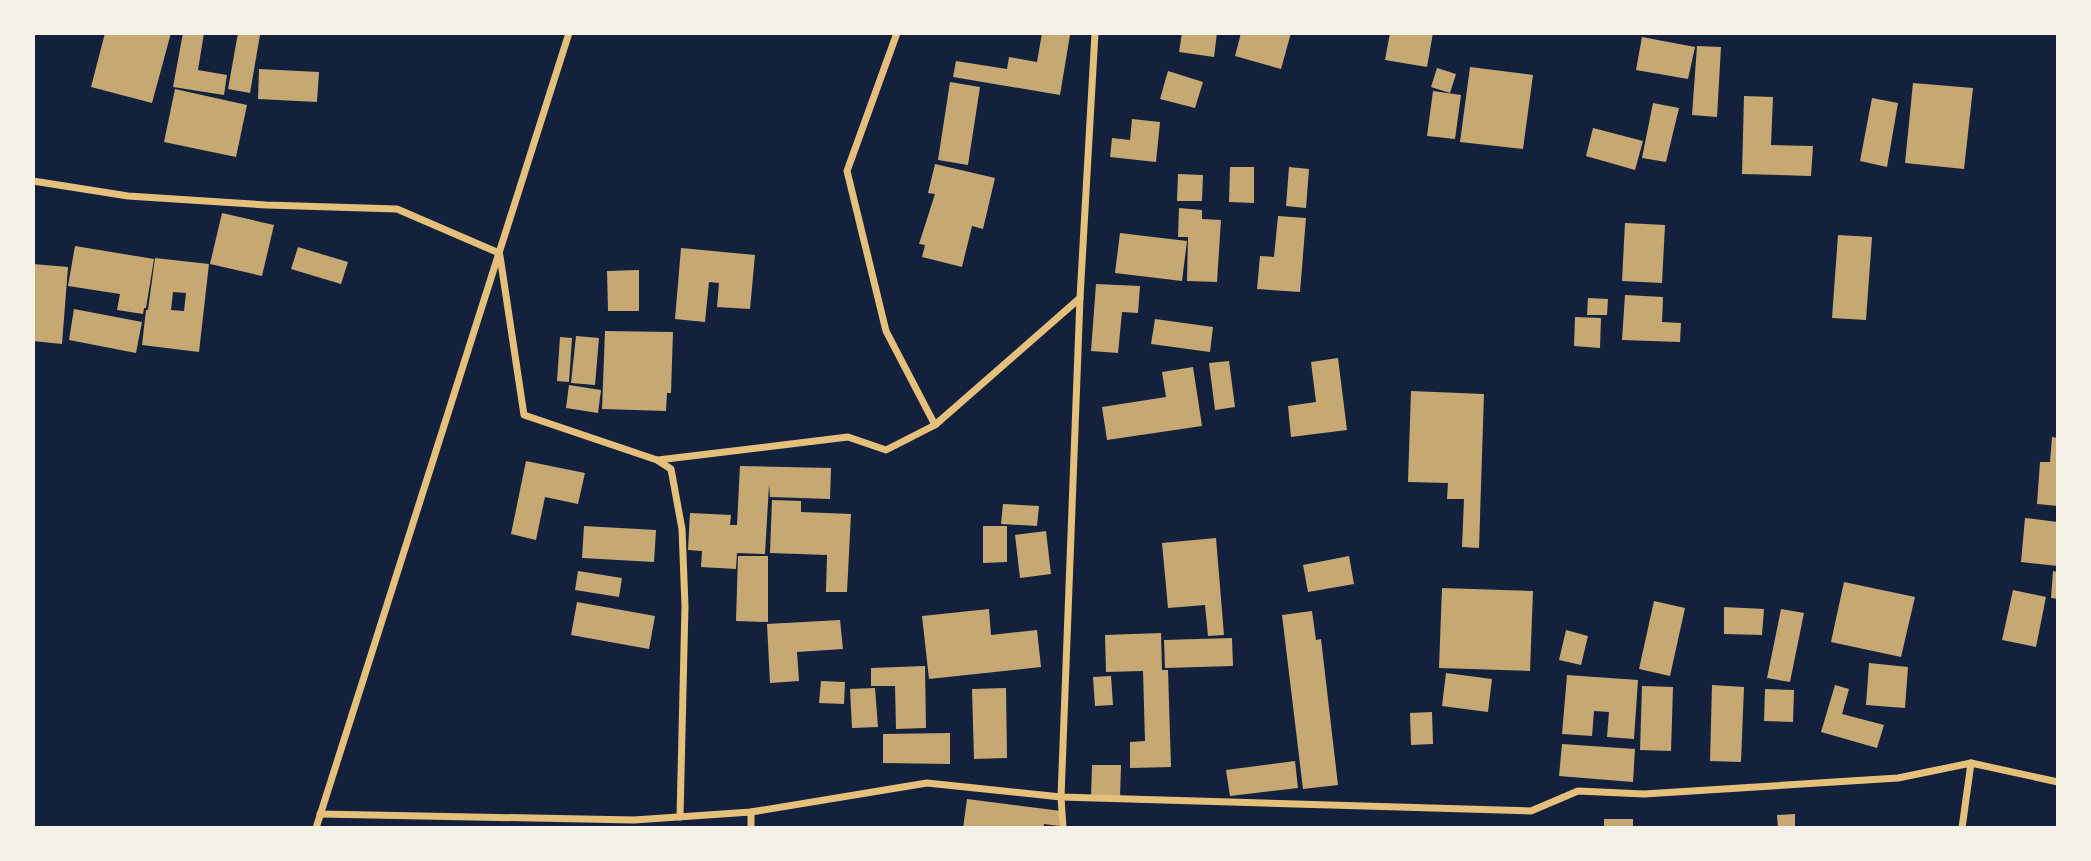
<svg xmlns="http://www.w3.org/2000/svg" width="2091" height="861" font-family="Figtree,sans-serif">
  <style>
    .building { fill: #c6a872; fill-rule: evenodd }
    .lines { fill: none; stroke-linecap: round; stroke-linejoin: round }
    .minor { stroke: #e5c07b; stroke-width: 7 }
  </style>
  <rect width="100%" height="100%" fill="#14213d"/>
  <g class="building">
    <path d="M105,33h66l-19,70 -61,-16z"/>
    <path d="M183,33h21l-6,37 29,5 -3,20 -51,-8z"/>
    <path d="M238,33l22,2 -10,58 -22,-4z"/>
    <path d="M1042,33l28,2 -10,60 -107,-18 3,-16 51,8 2,-12 28,5z"/>
    <path d="M1182,33h35l-3,24 -35,-5z"/>
    <path d="M1241,33h50l-10,36 -46,-13z"/>
    <path d="M1390,33l14,2v-2h29l-6,34 -42,-7z"/>
    <path d="M1642,37l53,10 -7,32 -52,-9z"/>
    <path d="M1697,46l24,1 -4,70 -25,-2z"/>
    <path d="M1470,67l63,8 -10,74 -63,-7z"/>
    <path d="M1437,68l19,6 -6,19 -19,-6z"/>
    <path d="M259,69l60,3 -2,30 -59,-3z"/>
    <path d="M1168,71l35,11 -8,26 -35,-9z"/>
    <path d="M950,82l30,5 -12,78 -30,-5z"/>
    <path d="M1913,83l60,5 -9,81 -59,-6z"/>
    <path d="M175,89l72,16 -11,52 -72,-15z"/>
    <path d="M1433,91l28,4 -6,44 -28,-3z"/>
    <path d="M1744,96l29,1 -2,48 42,1 -2,30 -69,-2z"/>
    <path d="M1872,98l26,5 -11,64 -27,-6z"/>
    <path d="M1653,103l26,5 -13,54 -24,-4z"/>
    <path d="M1132,119l28,3 -4,40 -46,-5 2,-19 18,2z"/>
    <path d="M1593,128l50,13 -8,29 -49,-14z"/>
    <path d="M935,164l60,14 -12,51 -11,-3 -10,41 -40,-10 3,-12 -6,-1 16,-50 -7,-1z"/>
    <path d="M1230,167h24v36l-25,-1z"/>
    <path d="M1289,167l20,2 -3,39 -20,-2z"/>
    <path d="M1178,174l25,1 -1,26h-25z"/>
    <path d="M1179,208l23,2v9l19,1 -4,62 -30,-1 1,-44h-10z"/>
    <path d="M222,213l52,12 -12,51 -52,-12z"/>
    <path d="M1278,216l28,2 -6,74 -43,-3 3,-33 14,1z"/>
    <path d="M1625,223l40,2 -3,58 -40,-2z"/>
    <path d="M1120,233l67,8 -5,40 -67,-8z"/>
    <path d="M1838,235l34,2 -6,83 -34,-2z"/>
    <path d="M75,246l79,13 -8,49h-2l-1,6 -26,-4 3,-16 -52,-8z"/>
    <path d="M298,247l50,15 -7,22 -50,-15z"/>
    <path d="M681,248l74,7 -5,54 -33,-2 2,-24 -10,-1 -4,40 -30,-3z"/>
    <path d="M155,258l54,6 -10,88 -57,-7 4,-35h2zM173,292l13,1 -2,18 -13,-1z"/>
    <path d="M33,264l35,3 -6,77 -29,-3z"/>
    <path d="M639,270v41h-31l-1,-40z"/>
    <path d="M1096,284l44,2 -2,27 -16,-1 -4,41 -27,-2z"/>
    <path d="M1625,295l38,2 -1,25 19,1 -1,19 -58,-2z"/>
    <path d="M1588,298l20,1 -1,16h-20z"/>
    <path d="M74,309l68,13 -6,31 -67,-13z"/>
    <path d="M1575,317l26,1 -1,30 -26,-2z"/>
    <path d="M1155,319l58,8 -3,25 -59,-8z"/>
    <path d="M605,331l68,1 -2,61h-4l-1,18 -64,-2z"/>
    <path d="M576,336l23,2 -4,47 -24,-2z"/>
    <path d="M560,337l12,1 -3,44 -12,-1z"/>
    <path d="M1338,358l9,72 -56,7 -3,-31 28,-4 -5,-40z"/>
    <path d="M1229,361l6,46 -20,3 -6,-47z"/>
    <path d="M1193,367l9,59 -95,14 -5,-33 64,-10 -4,-25z"/>
    <path d="M569,385l32,5 -3,23 -32,-5z"/>
    <path d="M1411,391l73,3 -5,154 -17,-1 2,-48h-17l1,-16 -40,-1z"/>
    <path d="M2052,437l6,1v68l-21,-2 3,-42h10z"/>
    <path d="M526,461l59,12 -7,31 -33,-7 -9,43 -25,-6z"/>
    <path d="M740,466l91,2 -1,31 -60,-2 -1,-12 -4,69 -28,-1 -1,16 -35,-2 1,-16 -14,-1 2,-37 41,2 -1,10h7z"/>
    <path d="M772,500l29,1v11l50,2 -4,78h-21l1,-37 -57,-2z"/>
    <path d="M1003,504l36,2 -2,20 -36,-2z"/>
    <path d="M2025,518l33,4v44l-37,-4z"/>
    <path d="M584,526l72,4 -2,32 -72,-4z"/>
    <path d="M983,526h24v36l-24,1z"/>
    <path d="M1046,531l5,43 -31,4 -5,-43z"/>
    <path d="M1216,538l8,97 -16,1 -3,-31 -37,3 -6,-65z"/>
    <path d="M738,556h30v66l-32,-1z"/>
    <path d="M1349,556l5,28 -46,8 -5,-27z"/>
    <path d="M578,571l44,7 -3,19 -44,-7z"/>
    <path d="M2053,571l5,1v27l-7,-1z"/>
    <path d="M1844,582l71,15 -14,60 -70,-15z"/>
    <path d="M1442,588l91,3 -3,80 -91,-3z"/>
    <path d="M2013,590l33,7 -10,50 -34,-7z"/>
    <path d="M1654,601l31,7 -15,68 -31,-7z"/>
    <path d="M577,602l78,14 -6,33 -78,-14z"/>
    <path d="M1724,607l40,2 -2,26 -38,-1z"/>
    <path d="M989,609l2,26 46,-5 4,37 -112,12 -7,-63z"/>
    <path d="M1781,609l23,4 -14,69 -23,-4z"/>
    <path d="M1312,611l4,29 5,-1 17,146 -35,4 -21,-174z"/>
    <path d="M840,620l3,29 -46,3 2,29 -29,2 -3,-59z"/>
    <path d="M1566,630l22,6 -7,29 -22,-5z"/>
    <path d="M1161,633l1,37h6l3,97 -41,1v-26l15,-1 -2,-70 -37,1 -1,-37z"/>
    <path d="M1232,638l1,28 -68,2 -1,-28z"/>
    <path d="M1869,663l39,4 -3,41 -39,-3z"/>
    <path d="M925,666l1,62 -30,1 -1,-43h-24v-18z"/>
    <path d="M1446,673l46,6 -4,33 -46,-6z"/>
    <path d="M1567,675l71,5 -4,59 -27,-2 2,-25 -15,-1 -2,25 -30,-2z"/>
    <path d="M1111,676l2,29 -18,1 -2,-29z"/>
    <path d="M821,681l24,1 -1,22 -25,-1z"/>
    <path d="M1712,685l32,2 -3,75 -31,-1z"/>
    <path d="M1835,685l14,4 -7,25 42,11 -7,23 -56,-16z"/>
    <path d="M1642,686l31,1 -2,64 -31,-1z"/>
    <path d="M875,688l3,39 -26,1 -2,-39z"/>
    <path d="M1006,688l1,70 -33,1 -2,-70z"/>
    <path d="M1765,689l29,1 -1,32 -29,-1z"/>
    <path d="M1432,712l1,32 -22,1 -1,-32z"/>
    <path d="M950,733v31l-67,-1v-29z"/>
    <path d="M1562,744l73,5 -2,33 -74,-6z"/>
    <path d="M1295,761l3,27 -68,8 -4,-26z"/>
    <path d="M1092,765h29l-1,33 -29,-1z"/>
    <path d="M967,799l94,12 -2,15 -15,-2v4h-81z"/>
    <path d="M1795,814v14h-17l-1,-13z"/>
    <rect x="1604" y="819" width="29" height="9"/>
  </g>
  <g class="lines">
    <g class="minor">
      <path d="M897,33l-50,138 39,160 49,94 145,-127"/>
      <path d="M33,181l95,15 138,9 131,4 102,44"/>
      <path d="M500,256l24,159 133,45 14,9 11,60 3,77 -5,211"/>
      <path d="M658,460l190,-23 38,13 49,-25"/>
      <path d="M751,812v16"/>
      <path d="M320,814l314,6 117,-8 176,-29 134,14 470,14 47,-20 66,3 254,-16 73,-15 87,19"/>
      <path d="M316,828l253,-795"/>
      <path d="M1063,828l-2,-31 19,-499 15,-265"/>
      <path d="M1962,828l9,-65"/>
    </g>
  </g>
  <rect width="2091" height="861" fill="none" stroke="#f6f1e7" stroke-width="70"/>
</svg>
